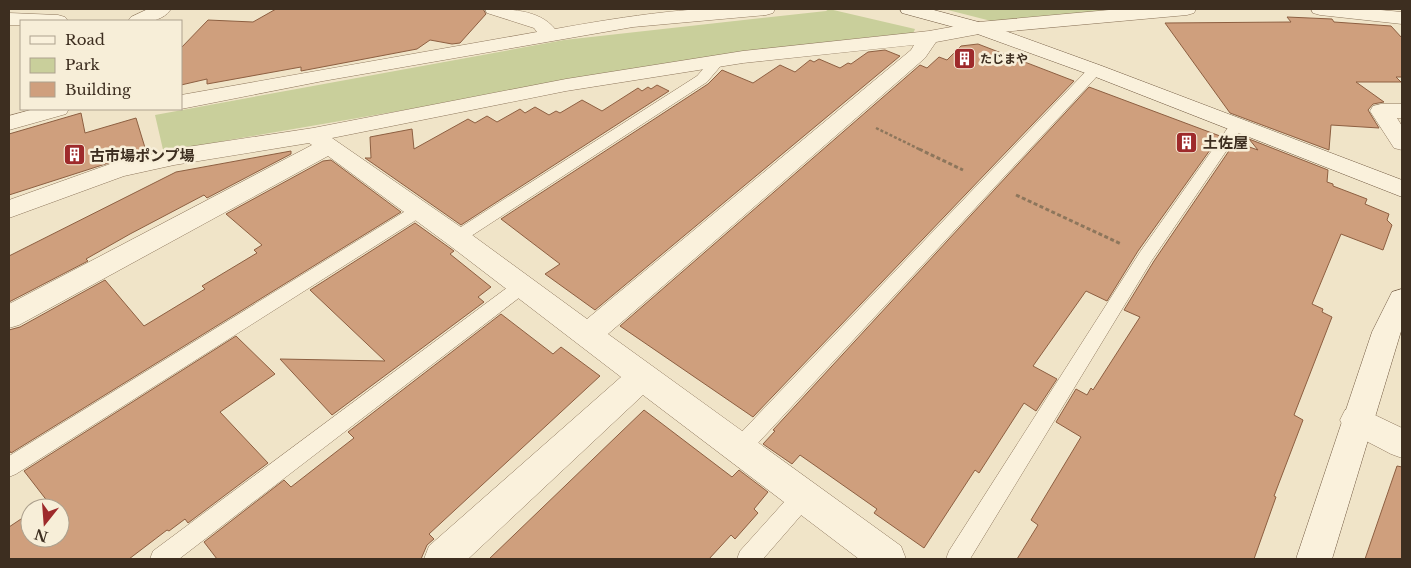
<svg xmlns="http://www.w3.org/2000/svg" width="1411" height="568" font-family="'Libre Baskerville','Noto Sans JP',serif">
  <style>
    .green { fill: #c9cf9b }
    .building { fill: #cf9f7d; stroke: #8d5f41 }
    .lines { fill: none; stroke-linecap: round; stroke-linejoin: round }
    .lane-casing { stroke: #8d765c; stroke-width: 1 }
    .street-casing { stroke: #8d765c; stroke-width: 1 }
    .secondary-casing { stroke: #6f573f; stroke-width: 1 }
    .path-far1 { stroke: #8d765c; stroke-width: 2.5; stroke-dasharray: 3 2; stroke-linecap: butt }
    .path { stroke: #8d765c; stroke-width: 3; stroke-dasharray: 4 2.5; stroke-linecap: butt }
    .lane { fill: #faf1dc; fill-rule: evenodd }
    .street { fill: #faf1dc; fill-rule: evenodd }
    .secondary { fill: #faf1dc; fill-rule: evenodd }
    .labels { text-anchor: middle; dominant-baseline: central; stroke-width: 5; stroke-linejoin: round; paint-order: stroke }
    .far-poi-label { font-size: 12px; font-weight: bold; fill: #3d2e20; stroke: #f7eed8; text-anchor: start }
    .poi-label { font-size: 15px; font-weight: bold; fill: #3d2e20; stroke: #f7eed8; text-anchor: start }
  </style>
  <rect width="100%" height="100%" fill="#f0e4c8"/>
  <g class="green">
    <path d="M829,9l86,20 -2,5 -33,2 -125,14 -526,90 -65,14 -9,-39 409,-75 262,-29z"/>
    <path d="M944,9h189l-125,11 -9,3z"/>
  </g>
  <g class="building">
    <path d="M276,9h207l3,5 -26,29 -8,1 -22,-4 -13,9 -116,22v-4l-94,17v-5l-26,6v-37l27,-28 45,2z"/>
    <path d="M1287,17l45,2 2,3 57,4 11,12v39h-6l5,5h-45l28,20 -11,2 -5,6 11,18 -48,-3 -2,25 -99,-37 -65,-90 126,-1z"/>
    <path d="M978,44l96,37 -321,336 -133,-91 300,-261 7,3 12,-11 8,3 14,-14z"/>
    <path d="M885,50l15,6 -305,254 -50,-36 15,-10 -59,-45 207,-135 14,-14 31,13 27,-18 15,7 15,-12 4,2 5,-3 21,9 8,-5 3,1 17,-12z"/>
    <path d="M657,85l12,6 -208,134 -96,-67h6l-1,-21 42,-8 2,20 54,-30 7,4 12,-7 10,6 23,-13 5,4 10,-6 14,8 7,-4 4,2 22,-13 20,11 36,-23 4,3 6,-4 3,2z"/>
    <path d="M1089,87l131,49 -82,115 -31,50 -21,-10 -53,75 24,13 -21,32 -12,-8 -45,70 -4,-3 -51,78 -50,-35 3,-4 -77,-54 -8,9 -29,-20 12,-13 -2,-1z"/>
    <path d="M81,113l4,20 51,-15 10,33 -137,44v-61z"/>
    <path d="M1249,139l79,31 -1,12 6,2v2l34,13 -2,5 24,10 -2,6 5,5 -9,25 -42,-16 -29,70 11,5 -1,3 10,5 -38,98 9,5 -29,76 2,1 -22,62h-237l21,-34 -7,-5 50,-83 -25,-15 20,-33 11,6 4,-7 2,2 47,-73 -16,-7 30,-49 81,-119 23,8z"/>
    <path d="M291,151v3l-84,44 -3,-3 -74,39 -44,25 2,2 -79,41v-46l167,-84z"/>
    <path d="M331,160l70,52 -390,241 -2,-3v-120l11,-3 85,-47 39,46 61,-37 -3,-3 55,-33 -3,-3 8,-5 -36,-31 97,-53z"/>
    <path d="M415,223l39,28 -4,3 41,33 -13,10 6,5 -152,113 -52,-56 105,2 -75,-71z"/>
    <path d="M501,314l52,40 8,-7 39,29 -171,158 5,5 -7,6 -6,14h-204l-13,-17 80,-62 7,7 63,-49 -6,-6z"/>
    <path d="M236,336l39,38 -55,38 48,51 -80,60 -3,-4 -16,12 -2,-1 -38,29h-120v-32l21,-14v25h30v-30h-22l10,-6 -24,-31z"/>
    <path d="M644,410l88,67 7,-7 29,22 -14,17 4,4 -23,26 -4,-4 -22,24h-220z"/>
    <path d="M1397,466l5,1v92h-37z"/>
  </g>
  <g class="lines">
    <defs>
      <g id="lane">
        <path d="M717,58l7,4 -17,20 -245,160 -6,2 -6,-2 -2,-4 2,-4 247,-158 15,-17z"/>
        <path d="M1095,66l5,1 2,3 -2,3 -354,383 -7,2 -7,-2 -3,-7 3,-7 358,-375z"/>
        <path d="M1237,121l5,1 2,3 -92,135 -182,299h-24l3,-8 191,-299 92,-130z"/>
        <path d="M418,205l6,2 2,4 -2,4 -408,259 -7,3v-21l403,-249z"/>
        <path d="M522,279l6,2 3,5 -3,5 -349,268h-29l3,-8 363,-270z"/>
        <path d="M802,488l8,3 3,7 -3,7 -47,54h-26l3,-8 54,-60z"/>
      </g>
      <g id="street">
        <path d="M148,9h23c-9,14 -28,13 -43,12l3,-4z"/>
        <path d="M485,9c23,0 54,0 70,20 73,-13 147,-25 220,-20l-2,4 -7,2 -133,12 -310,54 -142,28v-14l356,-63 -3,-4 -47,-15z"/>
        <path d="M1120,9h76l-2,4 -7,2 -208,19 -43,8 -11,16 -317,276 293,212 5,13h-47l-216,-164 -175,164h-44l5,-13 192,-169 -172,-132 -121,-89 -309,169 -10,3v-24l303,-159 -3,-2 -135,22 -50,11 -115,42v-18l101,-36 64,-15 139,-21 253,-49 177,-28 186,-20 50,-9zM914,45l-3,5 -324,269 -119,-87 -136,-94 234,-47 177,-28z"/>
        <path d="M1311,9h59l32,3v12l-82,-9 -7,-2z"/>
        <path d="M9,13l49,2 7,2 3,4h-47v4h-12z"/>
        <path d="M1381,104h21v14h-5l5,8v24l-8,-2 -24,-37 3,-5z"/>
        <path d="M34,109h35l-3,5 -57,16v-14z"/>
        <path d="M1356,406l46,22v30l-11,-4 -46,-24 -5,-10 5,-10z"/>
      </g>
      <g id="secondary">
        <path d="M900,9h30l56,15 116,42 300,114v17l-314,-123 -116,-42 -70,-19z"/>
        <path d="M1402,289v39l-70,231h-36l76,-227 20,-40z"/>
      </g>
    </defs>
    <use href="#lane" class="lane-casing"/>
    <use href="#street" class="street-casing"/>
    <use href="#secondary" class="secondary-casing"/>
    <path class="path-far1" d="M876,128l45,22"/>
    <g class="path">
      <path d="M919,149l44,21"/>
      <path d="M1016,195l105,49"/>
    </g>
    <use href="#lane" class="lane"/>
    <use href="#street" class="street"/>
    <use href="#secondary" class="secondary"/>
  </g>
  <defs>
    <symbol id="building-square" viewBox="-11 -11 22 22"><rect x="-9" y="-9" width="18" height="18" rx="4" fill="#9e2a2b" stroke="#f7eed8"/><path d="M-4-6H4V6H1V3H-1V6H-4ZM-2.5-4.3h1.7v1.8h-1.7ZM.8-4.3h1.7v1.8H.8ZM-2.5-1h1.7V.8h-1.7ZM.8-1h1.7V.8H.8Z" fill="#fff"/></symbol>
  </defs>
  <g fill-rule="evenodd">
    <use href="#building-square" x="952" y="46" width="25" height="25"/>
    <use href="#building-square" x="1174" y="130" width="25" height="25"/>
    <use href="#building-square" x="62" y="142" width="25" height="25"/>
  </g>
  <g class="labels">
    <g class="far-poi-label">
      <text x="980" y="58">たじまや</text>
    </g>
    <g class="poi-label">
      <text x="1203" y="142">土佐屋</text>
      <text x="90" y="155">古市場ポンプ場</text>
    </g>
  </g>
  <rect width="1411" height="568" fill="none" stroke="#3d2e20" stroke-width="20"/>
  <rect x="20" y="20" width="162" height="90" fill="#f7eed8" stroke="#ada18e"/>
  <rect x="30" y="36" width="25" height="8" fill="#faf1dc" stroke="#ada18e"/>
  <text x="65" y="45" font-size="15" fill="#3d2e20">Road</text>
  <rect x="30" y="58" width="25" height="15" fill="#c9cf9b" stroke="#ada18e"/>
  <text x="65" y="70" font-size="15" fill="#3d2e20">Park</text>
  <rect x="30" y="82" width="25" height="15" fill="#cf9f7d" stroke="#ada18e"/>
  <text x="65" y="95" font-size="15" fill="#3d2e20">Building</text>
  <g transform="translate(45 523) rotate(197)"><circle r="24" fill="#f7eed8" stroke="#ada18e"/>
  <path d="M0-4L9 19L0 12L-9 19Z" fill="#9e2a2b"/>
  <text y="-8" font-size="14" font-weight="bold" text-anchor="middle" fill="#3d2e20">N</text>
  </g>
</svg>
